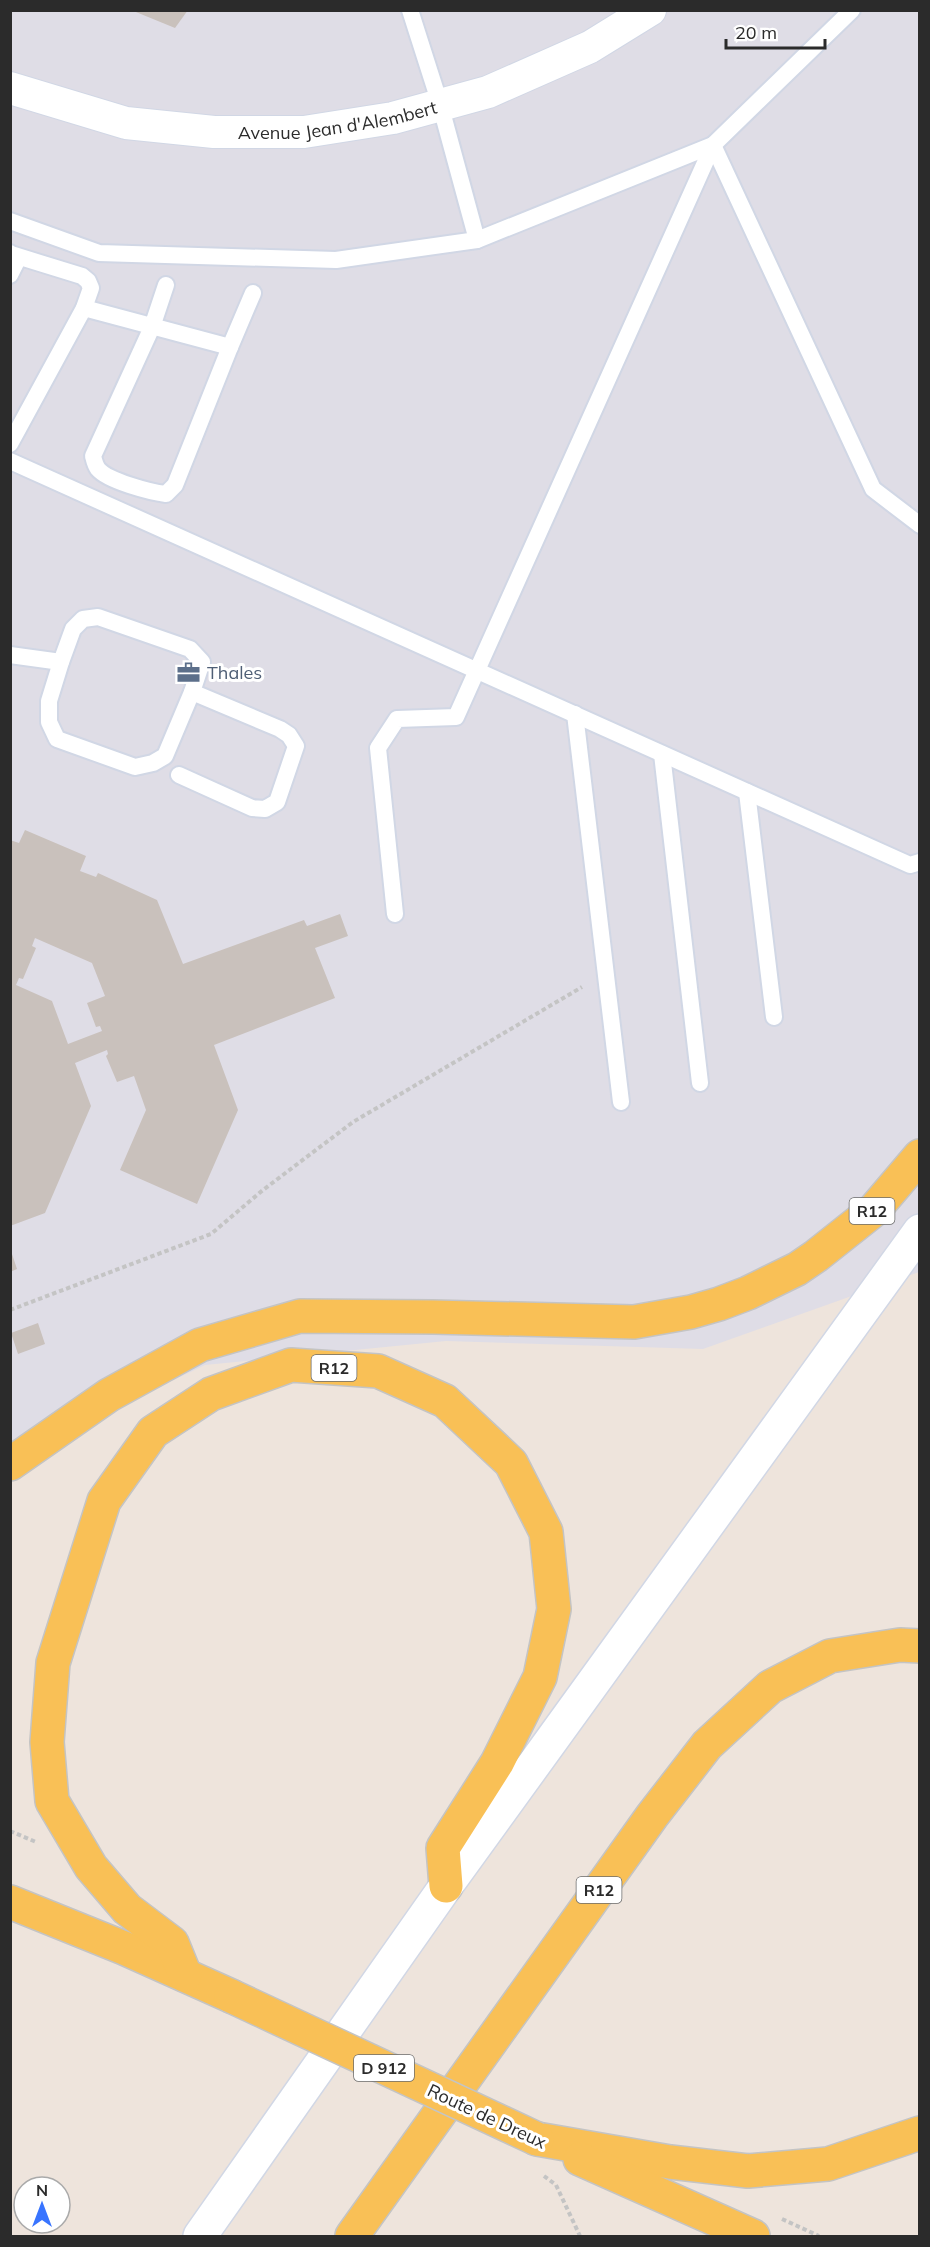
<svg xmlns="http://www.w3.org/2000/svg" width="930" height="2247" font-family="Mulish,sans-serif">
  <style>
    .industrial { fill: #dfdde6 }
    .building { fill: #c9c1bc; fill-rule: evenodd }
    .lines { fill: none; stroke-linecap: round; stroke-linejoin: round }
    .lane-casing { stroke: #d1d7e5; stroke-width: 20 }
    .street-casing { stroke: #d1d7e5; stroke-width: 34 }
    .secondary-casing { stroke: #d1d7e5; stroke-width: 36 }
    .primary-casing { stroke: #c4c4c4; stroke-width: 36 }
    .path { stroke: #c4c4c4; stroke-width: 4; stroke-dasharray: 4.5 3; stroke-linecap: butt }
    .lane { stroke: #fff; stroke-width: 16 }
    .street { stroke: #fff; stroke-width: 32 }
    .secondary { stroke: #fff; stroke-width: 33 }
    .primary { stroke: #f9c056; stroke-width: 33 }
    .primary-bridge-casing { stroke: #c4c4c4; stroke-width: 36; stroke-linecap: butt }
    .primary-bridge { stroke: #f9c056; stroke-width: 33 }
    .labels { text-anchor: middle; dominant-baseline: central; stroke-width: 6; stroke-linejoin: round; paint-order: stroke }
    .shield { fill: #fff; stroke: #6b6b6b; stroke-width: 1.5 }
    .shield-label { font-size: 16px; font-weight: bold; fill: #2b2b2b }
    .street-label { font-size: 18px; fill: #2b2b2b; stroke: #fff }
    .service-label { font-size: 18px; fill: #4e5e75; stroke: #fff; text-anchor: start }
  </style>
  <rect width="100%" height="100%" fill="#eee4dc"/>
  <path class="industrial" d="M11,11h908v1261l-216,77 -257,-8 -241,24 -179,86 -15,12z"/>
  <g class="building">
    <path d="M131,10h57l-13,18z"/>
    <path d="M25,830l61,26 -6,15 16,6 2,-4 59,27 26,64 121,-44 3,6 33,-12 8,22 -33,12 20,50 -121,47 24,65 -41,94 -77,-34 26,-60 -12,-34 -17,6 -11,-26 2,-2 -1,-4 -32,13 16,43 -46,107 -35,13v-386l9,3zM35,938l57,25 13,33 -18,7 9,24 4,-1 2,5 -34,13 -16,-43 -36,-16 3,-7 4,1 13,-31 -4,-2z"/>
    <path d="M11,1251l6,18 -7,3v-20z"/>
    <path d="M38,1323l7,21 -27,10 -7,-21z"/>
  </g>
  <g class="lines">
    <defs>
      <g id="lane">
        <path d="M410,10l30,94 37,136"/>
        <path d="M713,145l160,344 47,36"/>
        <path d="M10,221l89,32 237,7 141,-20 236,-95 139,-135"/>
        <path d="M10,253l7,8 -7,14"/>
        <path d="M84,308l146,39 -55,138 -9,9c-16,-2 -58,-13 -68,-25 -3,-4 -4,-9 -5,-13l59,-129 14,-42"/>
        <path d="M230,347l23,-54"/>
        <path d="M10,444l74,-136 7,-20 -3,-7 -6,-5 -68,-21"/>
        <path d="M10,461l900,404 10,-3"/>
        <path d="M98,617l92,32 12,13 -10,30 -27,64 -12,7 -18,4 -78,-28 -8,-17v-21l12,-39 12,-33 10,-10z"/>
        <path d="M10,655l51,7"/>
        <path d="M575,714l46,388"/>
        <path d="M662,754l38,329"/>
        <path d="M179,775l73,33 13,1 12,-7 19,-56 -7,-11 -9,-6 -88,-37"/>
        <path d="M747,792l27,225"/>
        <path d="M395,914l-17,-166 19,-29 59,-2 257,-572"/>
      </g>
      <g id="street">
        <path id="s1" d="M10,88l116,35 88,9h90l89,-14 95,-26 102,-45 60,-37"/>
      </g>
      <path id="secondary" d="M200,2236l246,-350 474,-655"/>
      <g id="primary">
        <path d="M10,1464l99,-69 91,-50 100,-29 133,1 201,5 57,-10 28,-8 29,-11 49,-24 19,-13 58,-46 46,-54"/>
        <path d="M10,1902l114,46 107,48"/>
        <path d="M185,1975l-13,-32 -45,-34 -36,-42 -39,-66 -5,-59 6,-79 51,-162 49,-69 58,-38 80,-29 87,6 67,30 66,62 35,69 8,77 -14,68 -43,86 -54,85 3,38"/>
        <path d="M537,2139l133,23 78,9 80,-7 92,-31"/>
        <path d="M580,2159l173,77"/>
        <path d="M352,2236l300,-420 55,-71 63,-58 60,-31 70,-11 20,1"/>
      </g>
    </defs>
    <use href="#lane" class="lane-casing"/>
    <use href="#street" class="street-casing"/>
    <use href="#secondary" class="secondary-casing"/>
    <use href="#primary" class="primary-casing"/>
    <g class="path">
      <path d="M10,1310l201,-76 52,-44 90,-68 229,-135"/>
      <path d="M10,1831l26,11"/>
      <path d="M544,2176l12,9 24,51"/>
      <path d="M782,2219l37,17"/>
    </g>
    <use href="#lane" class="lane"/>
    <use href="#street" class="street"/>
    <use href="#secondary" class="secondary"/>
    <use href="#primary" class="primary"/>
    <defs>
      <path id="primary-bridge" d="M231,1996l306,143"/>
    </defs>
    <use href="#primary-bridge" class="primary-bridge-casing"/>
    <use href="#primary-bridge" class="primary-bridge"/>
  </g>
  <defs>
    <symbol id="office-bare" viewBox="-9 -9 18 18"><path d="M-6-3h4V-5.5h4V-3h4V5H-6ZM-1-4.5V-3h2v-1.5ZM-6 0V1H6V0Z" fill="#5c6f8a" stroke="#fff" stroke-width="2.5" paint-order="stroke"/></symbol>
  </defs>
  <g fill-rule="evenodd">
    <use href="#office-bare" x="172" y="656" width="33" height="33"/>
  </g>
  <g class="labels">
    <g class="shield">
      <rect x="849.5" y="1198" width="45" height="26" rx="4.5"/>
      <rect x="311.5" y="1355" width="45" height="26" rx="4.5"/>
      <rect x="576.5" y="1877" width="45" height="26" rx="4.5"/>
      <rect x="354" y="2055" width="60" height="26" rx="4.5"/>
    </g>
    <g class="shield-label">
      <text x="872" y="1211">R12</text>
      <text x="334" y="1368">R12</text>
      <text x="599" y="1890">R12</text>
      <text x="384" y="2068">D 912</text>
    </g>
    <g class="street-label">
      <text stroke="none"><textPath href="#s1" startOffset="334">Avenue Jean d'Alembert</textPath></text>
      <text transform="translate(487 2116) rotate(25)">Route de Dreux</text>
    </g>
    <g class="service-label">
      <text x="207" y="672">Thales</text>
    </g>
  </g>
  <rect width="930" height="2247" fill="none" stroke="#2b2b2b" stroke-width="24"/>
  <g transform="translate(42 2205)"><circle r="28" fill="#ffffff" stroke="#aaaaaa" stroke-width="1.5"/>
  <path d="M0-4.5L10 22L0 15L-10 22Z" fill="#3874ff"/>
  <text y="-9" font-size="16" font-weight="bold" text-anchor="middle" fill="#2b2b2b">N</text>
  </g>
  <path d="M726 39v9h99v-9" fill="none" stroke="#2b2b2b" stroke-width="3"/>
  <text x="735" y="39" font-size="18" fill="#2b2b2b" stroke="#ffffff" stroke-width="4.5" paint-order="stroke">20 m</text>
</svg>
